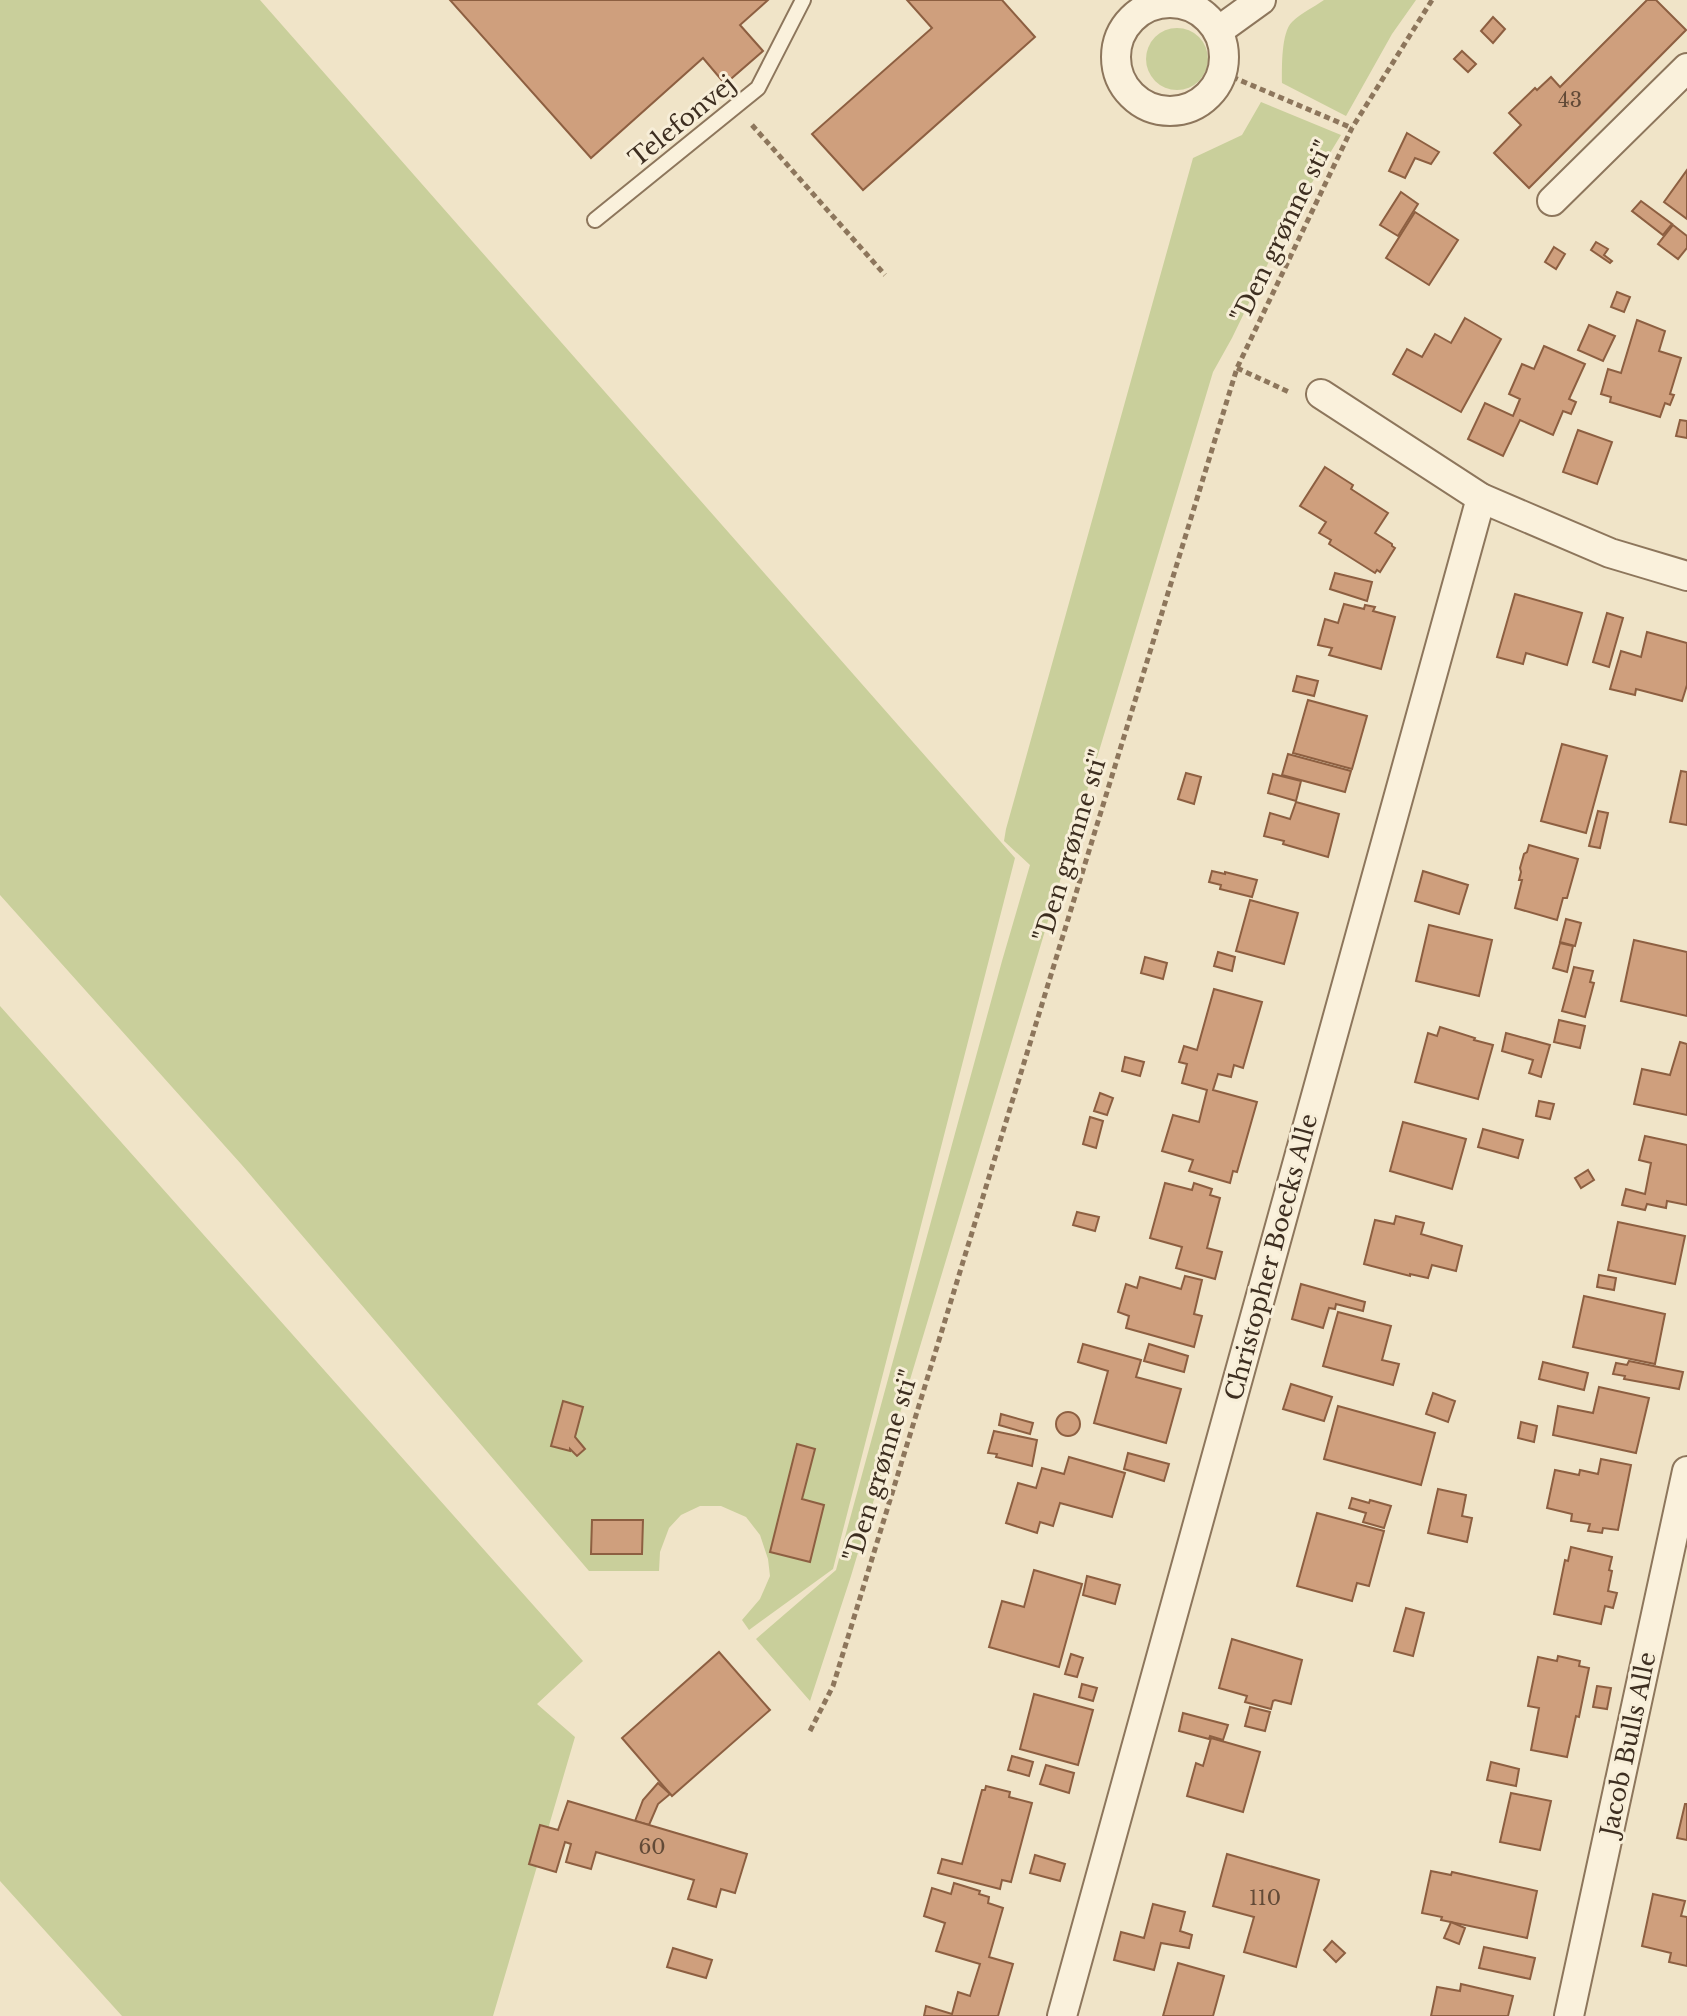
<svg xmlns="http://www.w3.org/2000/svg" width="1687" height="2016" font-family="'Libre Baskerville',serif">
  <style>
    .green { fill: #c9cf9b }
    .building { fill: #cf9f7d; stroke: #8d5f41; stroke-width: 2 }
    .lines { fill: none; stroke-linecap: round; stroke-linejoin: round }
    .lane-casing { stroke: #8d765c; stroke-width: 18 }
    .street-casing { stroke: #8d765c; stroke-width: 32 }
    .path { stroke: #8d765c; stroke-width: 5; stroke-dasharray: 6 4; stroke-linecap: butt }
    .lane { stroke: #faf1dc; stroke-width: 14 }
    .street { stroke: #faf1dc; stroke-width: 28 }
    .labels { text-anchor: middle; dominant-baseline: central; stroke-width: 6; stroke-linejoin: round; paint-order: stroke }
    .number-label { font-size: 20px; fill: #624a37 }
    .street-label { font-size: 24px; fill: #3d2e20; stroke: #f7eed8 }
  </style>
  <rect width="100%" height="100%" fill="#f0e4c8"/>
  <g class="green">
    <path d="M0,0h260l755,858 -182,711 -84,61 -7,-10 18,-21 10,-23 -2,-17 -8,-24 -14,-18 -25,-11h-21l-19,9 -12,13 -9,24 -1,19h-70l-348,-407 -241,-269z"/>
    <path d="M1324,0h92l-24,34 -46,82 -64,-33c0,-16 -1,-50 10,-61 9,-9 22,-15 32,-22z"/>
    <circle cx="1177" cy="59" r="31"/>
    <path d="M1261,102l80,33 -53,87 -56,116 -19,34 -362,1204 -41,125 -54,-62 80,-69 166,-609 28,-96 -26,-24 2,-12 187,-671 49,-23z"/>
    <path d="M0,1006l583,655 -46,43 38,33 -82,279h-371l-122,-135z"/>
  </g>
  <g class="building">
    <path d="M450,0h318l-28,25 23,26 -38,33 -22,-26 -112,100z"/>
    <path d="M907,0h95l33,37 -172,153 -51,-56 120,-106z"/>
    <path d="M1647,0h9l30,30 -157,158 -35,-35 27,-28 -12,-12 26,-25 2,2 14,-13 9,10z"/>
    <path d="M1493,17l12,12 -12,14 -12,-12z"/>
    <path d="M1462,51l14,13 -8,8 -14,-13z"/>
    <path d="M1407,133l32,19 -8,12 -16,-6 -10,20 -16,-7z"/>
    <path d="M1687,170v49l-23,-17z"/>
    <path d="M1401,192l17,12 -20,32 -18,-11z"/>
    <path d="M1641,201l31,23 -9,11 -31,-24z"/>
    <path d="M1415,212l43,28 -29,45 -43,-27z"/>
    <path d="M1673,225l14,11v12l-9,11 -20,-15z"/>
    <path d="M1596,242l12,7 -4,6 8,6 -2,2 -19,-13z"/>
    <path d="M1554,247l11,7 -9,15 -11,-7z"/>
    <path d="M1617,292l13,5 -6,15 -13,-5z"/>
    <path d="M1465,318l36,21 -40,73 -68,-38 14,-25 15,8 13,-23 16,9z"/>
    <path d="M1637,320l28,11 -6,20 22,7 -11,36 4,1 -4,10 -5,-2 -5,14 -50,-15 1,-5 -10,-3 7,-25 13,4z"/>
    <path d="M1589,325l26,11 -12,25 -25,-11z"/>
    <path d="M1544,346l41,18 -16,35 7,3 -5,12 -8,-3 -10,24 -33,-15 -17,36 -35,-17 17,-36 28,13 7,-17 -11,-5 13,-30 12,5z"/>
    <path d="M1680,420l7,1v17l-11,-2z"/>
    <path d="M1578,430l34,12 -15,42 -34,-12z"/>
    <path d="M1325,467l28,18 -2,4 37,24 -13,20 17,11v2l3,2 -15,24 -3,-2 -2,3 -46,-29 2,-4 -12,-7 7,-11 -26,-16z"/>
    <path d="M1335,573l37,9 -5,19 -37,-12z"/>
    <path d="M1515,594l67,19 -15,52 -41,-12 -3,11 -26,-7z"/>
    <path d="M1344,604l20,5 1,-4 10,2 -2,4 22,6 -14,52 -52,-14 3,-7 -14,-3 7,-26 13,4z"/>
    <path d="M1607,613l16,5 -14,49 -16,-5z"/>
    <path d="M1647,632l40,11v42l-5,16 -46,-12 -1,6 -25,-6 11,-38 20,6z"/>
    <path d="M1297,676l21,5 -4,15 -21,-5z"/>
    <path d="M1308,700l59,16 -15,53 -59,-16z"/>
    <path d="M1562,744l45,12 -21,77 -45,-12z"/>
    <path d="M1288,754l63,17 -6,21 -63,-17z"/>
    <path d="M1681,771l6,1v53l-17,-3z"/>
    <path d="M1186,773l15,4 -7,27 -16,-5z"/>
    <path d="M1273,774l28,7 -5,20 -28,-8z"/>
    <path d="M1296,802l43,12 -11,43 -45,-13 1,-3 -20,-5 6,-23 20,6z"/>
    <path d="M1598,811l10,2 -8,35 -11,-2z"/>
    <path d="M1529,845l49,14 -11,39h-4l-6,22 -42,-12 7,-28h-3l2,-8 -1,-4 4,-14 3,-2z"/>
    <path d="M1212,871l13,3v-2l32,8 -5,17 -32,-8 1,-4 -12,-3z"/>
    <path d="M1423,871l45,14 -9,29 -44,-13z"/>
    <path d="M1250,900l48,13 -14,51 -48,-13z"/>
    <path d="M1566,919l15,4 -6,23 -15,-4z"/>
    <path d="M1429,925l63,15 -13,56 -63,-15z"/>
    <path d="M1634,940l53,12v64l-66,-15z"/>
    <path d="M1560,943l13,3 -6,26 -14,-4z"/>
    <path d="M1218,952l17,5 -3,14 -18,-5z"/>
    <path d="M1145,957l22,6 -4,16 -22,-6z"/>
    <path d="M1574,967l19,4 -3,11 4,1 -9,34 -23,-6z"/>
    <path d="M1214,989l48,13 -19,66 -9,-3 -3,12 -13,-3 -5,16 44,12 -20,70 -4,-1 -3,12 -41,-12 4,-11 -31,-9 11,-36 26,7 8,-32 -25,-7 5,-19 -8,-2 5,-16 13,4z"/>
    <path d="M1559,1020l26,6 -5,22 -26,-6z"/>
    <path d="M1440,1027l35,11 -1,2 19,5 -15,54 -63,-17 13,-49 9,3z"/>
    <path d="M1506,1033l44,12 -9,32 -12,-4 4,-13 -31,-9z"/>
    <path d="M1680,1042l7,2v71l-53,-11 8,-35 28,6z"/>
    <path d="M1125,1057l19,5 -4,14 -18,-5z"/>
    <path d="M1100,1093l13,5 -6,17 -13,-4z"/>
    <path d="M1539,1101l15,3 -4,15 -14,-3z"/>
    <path d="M1090,1117l13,4 -7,27 -13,-4z"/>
    <path d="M1403,1122l63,17 -14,50 -62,-18z"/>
    <path d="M1483,1129l40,11 -5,18 -40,-11z"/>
    <path d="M1645,1136l42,9v60l-20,-4 -1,7 -19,-4 -2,6 -23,-5 4,-16 19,5 6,-31 -12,-3z"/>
    <path d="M1588,1170l6,10 -13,8 -6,-10z"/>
    <path d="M1165,1183l27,7 2,-7 18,6 -2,6 10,3 -13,50 15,4 -7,27 -39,-11 6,-21 -32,-9z"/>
    <path d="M1077,1212l22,5 -4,14 -22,-6z"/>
    <path d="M1396,1216l28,7 -3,11 41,12 -6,25 -24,-6 -4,13 -18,-4v2l-46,-12 11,-44 19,4z"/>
    <path d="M1618,1222l67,14 -10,48 -67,-14z"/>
    <path d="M1599,1275l17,3 -2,12 -17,-3z"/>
    <path d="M1185,1276l17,4 -8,34 8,2 -8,31 -68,-19 3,-12 -11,-4 8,-28 11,4 3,-11 41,12z"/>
    <path d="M1301,1284l64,18 -2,9 -27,-7 -1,5 -6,-1 -6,20 -31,-9z"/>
    <path d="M1584,1296l81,18 -10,50 -82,-17z"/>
    <path d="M1338,1312l53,14 -9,34 17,4 -6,21 -70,-19z"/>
    <path d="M1083,1344l58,16 -5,17 45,12 -15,54 -72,-20 14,-52 -30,-9z"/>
    <path d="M1149,1344l39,12 -4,16 -40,-11z"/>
    <path d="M1629,1361l54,11 -4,17 -55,-10 1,-3 -12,-2 3,-11 11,2z"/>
    <path d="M1543,1362l45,11 -4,17 -45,-11z"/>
    <path d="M1291,1384l41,13 -8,24 -41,-12z"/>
    <path d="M1599,1387l50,11 -13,55 -83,-18 5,-29 35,7z"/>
    <path d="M1433,1393l22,8 -7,21 -22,-8z"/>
    <path d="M563,1401l20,6 -8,30 10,12 -8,7 -7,-7v2l-19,-5z"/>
    <path d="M1338,1406l97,27 -14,52 -97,-26z"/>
    <circle cx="1068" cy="1424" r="12"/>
    <path d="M1001,1414l32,9 -3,11 -31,-9z"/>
    <path d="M1521,1422l16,4 -3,16 -16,-4z"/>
    <path d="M994,1431l43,9 -5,26 -36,-9 1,-3 -9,-1z"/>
    <path d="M797,1444l18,5 -13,50 22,6 -14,57 -40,-10z"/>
    <path d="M1128,1453l41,11 -5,17 -40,-12z"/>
    <path d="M1069,1457l56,16 -13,44 -52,-14 -7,23 -13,-4 -3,11 -31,-10 12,-40 18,5 6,-20 22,6z"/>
    <path d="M1601,1459l30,6 -13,65 -15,-2 -1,5 -14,-2 2,-7 -19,-3 1,-7 -25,-6 8,-38 24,5 1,-5 18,4z"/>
    <path d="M1438,1489l28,6 -4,21 10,2 -5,24 -39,-9z"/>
    <path d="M1352,1498l17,5 1,-3 21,6 -7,22 -21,-6 3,-9 -17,-5z"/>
    <path d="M1317,1513l67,18 -15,55 -12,-3 -5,18 -55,-15z"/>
    <path d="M592,1520h51l-1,34h-51z"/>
    <path d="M1571,1547l41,10 -3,13 3,1 -4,20 9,2 -4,15 -8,-2 -4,18 -47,-10 11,-54 3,1z"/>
    <path d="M1034,1570l48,14 -23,83 -70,-20 13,-46 22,6z"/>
    <path d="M1087,1576l33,9 -5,19 -32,-9z"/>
    <path d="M1406,1608l18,5 -11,43 -19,-5z"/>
    <path d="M1232,1639l70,21 -11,44 -16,-4 -2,1 -2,8 -26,-7 2,-6 -28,-8z"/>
    <path d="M719,1652l51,58 -98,86 -50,-58z"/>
    <path d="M1071,1654l12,4 -6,19 -12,-3z"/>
    <path d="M1558,1656l22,5 -1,5 10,2 -10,49 -3,-1 -9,41 -36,-7 8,-42 -11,-2 10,-49 19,4z"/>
    <path d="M1082,1684l15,4 -4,13 -14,-4z"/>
    <path d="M1597,1686l14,2 -4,21 -14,-2z"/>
    <path d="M1034,1694l59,16 -15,55 -58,-16z"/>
    <path d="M1250,1707l20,5 -5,19 -20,-5z"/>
    <path d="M1183,1713l45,12 -5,15 -13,-4 -1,3 -30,-8z"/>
    <path d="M1211,1738l49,14 -17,60 -56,-16 9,-33 7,3z"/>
    <path d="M1012,1756l21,6 -4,14 -21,-6z"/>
    <path d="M1491,1762l28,7 -3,17 -29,-6z"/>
    <path d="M1046,1765l28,8 -5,20 -29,-9z"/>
    <path d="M658,1783l12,11 -12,10 -9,21 -14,-4 8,-21z"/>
    <path d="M986,1786l24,6 -1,5 23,6 -21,79 -9,-2 -2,9 -62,-16 4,-14 20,5 20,-74h3z"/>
    <path d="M1511,1793l40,8 -11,49 -40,-8z"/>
    <path d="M568,1801l179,53 -12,39 -14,-4 -5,18 -28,-8 6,-19 -98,-28 -5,17 -25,-7 5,-18 -6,-2 -9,30 -27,-8 11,-39 18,5z"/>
    <path d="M1685,1804h2v36l-10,-2z"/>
    <path d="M1227,1854l92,26 -23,87 -52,-15 10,-35 -41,-11z"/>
    <path d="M1035,1855l30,9 -5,17 -30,-8z"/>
    <path d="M1431,1871l20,4 1,-3 85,19 -10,47 -86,-18 1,-3 -20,-4z"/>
    <path d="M954,1883l26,8 -1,3 10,3 -1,6 15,5 -14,49 24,7 -15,52h-74l2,-10 26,8 6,-22 12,4 10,-32 -44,-13 9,-28 -21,-7 8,-28 19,6z"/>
    <path d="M1653,1894l32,7 -4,15 6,1v49l-18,-4 2,-9 -29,-7z"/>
    <path d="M1153,1904l32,8 -5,19 12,4 -3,13 -28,-5 -7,27 -40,-10 7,-28 23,6z"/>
    <path d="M1451,1922l14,6 -6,16 -15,-6z"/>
    <path d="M1332,1941l13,12 -9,9 -12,-12z"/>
    <path d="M1484,1947l51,11 -5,21 -51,-11z"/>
    <path d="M673,1948l39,12 -6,18 -39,-11z"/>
    <path d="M1178,1963l46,13 -11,40h-50z"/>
    <path d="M1461,1984l52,12 -5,20h-77l6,-29 23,4z"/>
  </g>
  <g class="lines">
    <defs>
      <path id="lane" d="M595,220l163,-132 45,-88"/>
      <g id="street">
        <circle cx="1170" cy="57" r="54"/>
        <path d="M1218,31l43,-31"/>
        <path d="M1552,201l135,-133"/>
        <path d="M1321,394l160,104 129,55 77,23"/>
        <path d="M1062,2016l419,-1518"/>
        <path d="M1569,2016l118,-545"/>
      </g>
    </defs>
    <use href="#lane" class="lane-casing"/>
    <use href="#street" class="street-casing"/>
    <g class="path">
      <path d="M1223,73l129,55"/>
      <path d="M752,125l133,150"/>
      <path d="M1237,368l52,24"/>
      <path d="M810,1731l23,-45 404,-1318 115,-240 80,-128"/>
    </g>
    <use href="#lane" class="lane"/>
    <use href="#street" class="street"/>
  </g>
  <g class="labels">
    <g class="number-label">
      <text x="1570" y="100">43</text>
      <text x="652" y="1847">60</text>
      <text x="1265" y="1898">110</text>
    </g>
    <g class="street-label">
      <text transform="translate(682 121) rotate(-39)">Telefonvej</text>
      <text transform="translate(1282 232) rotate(-64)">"Den grønne sti"</text>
      <text transform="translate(1071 846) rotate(-73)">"Den grønne sti"</text>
      <text transform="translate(1271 1257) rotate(-75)">Christopher Boecks Alle</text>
      <text transform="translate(881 1466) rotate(-73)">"Den grønne sti"</text>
      <text transform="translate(1628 1744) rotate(-78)">Jacob Bulls Alle</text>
    </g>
  </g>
</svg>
